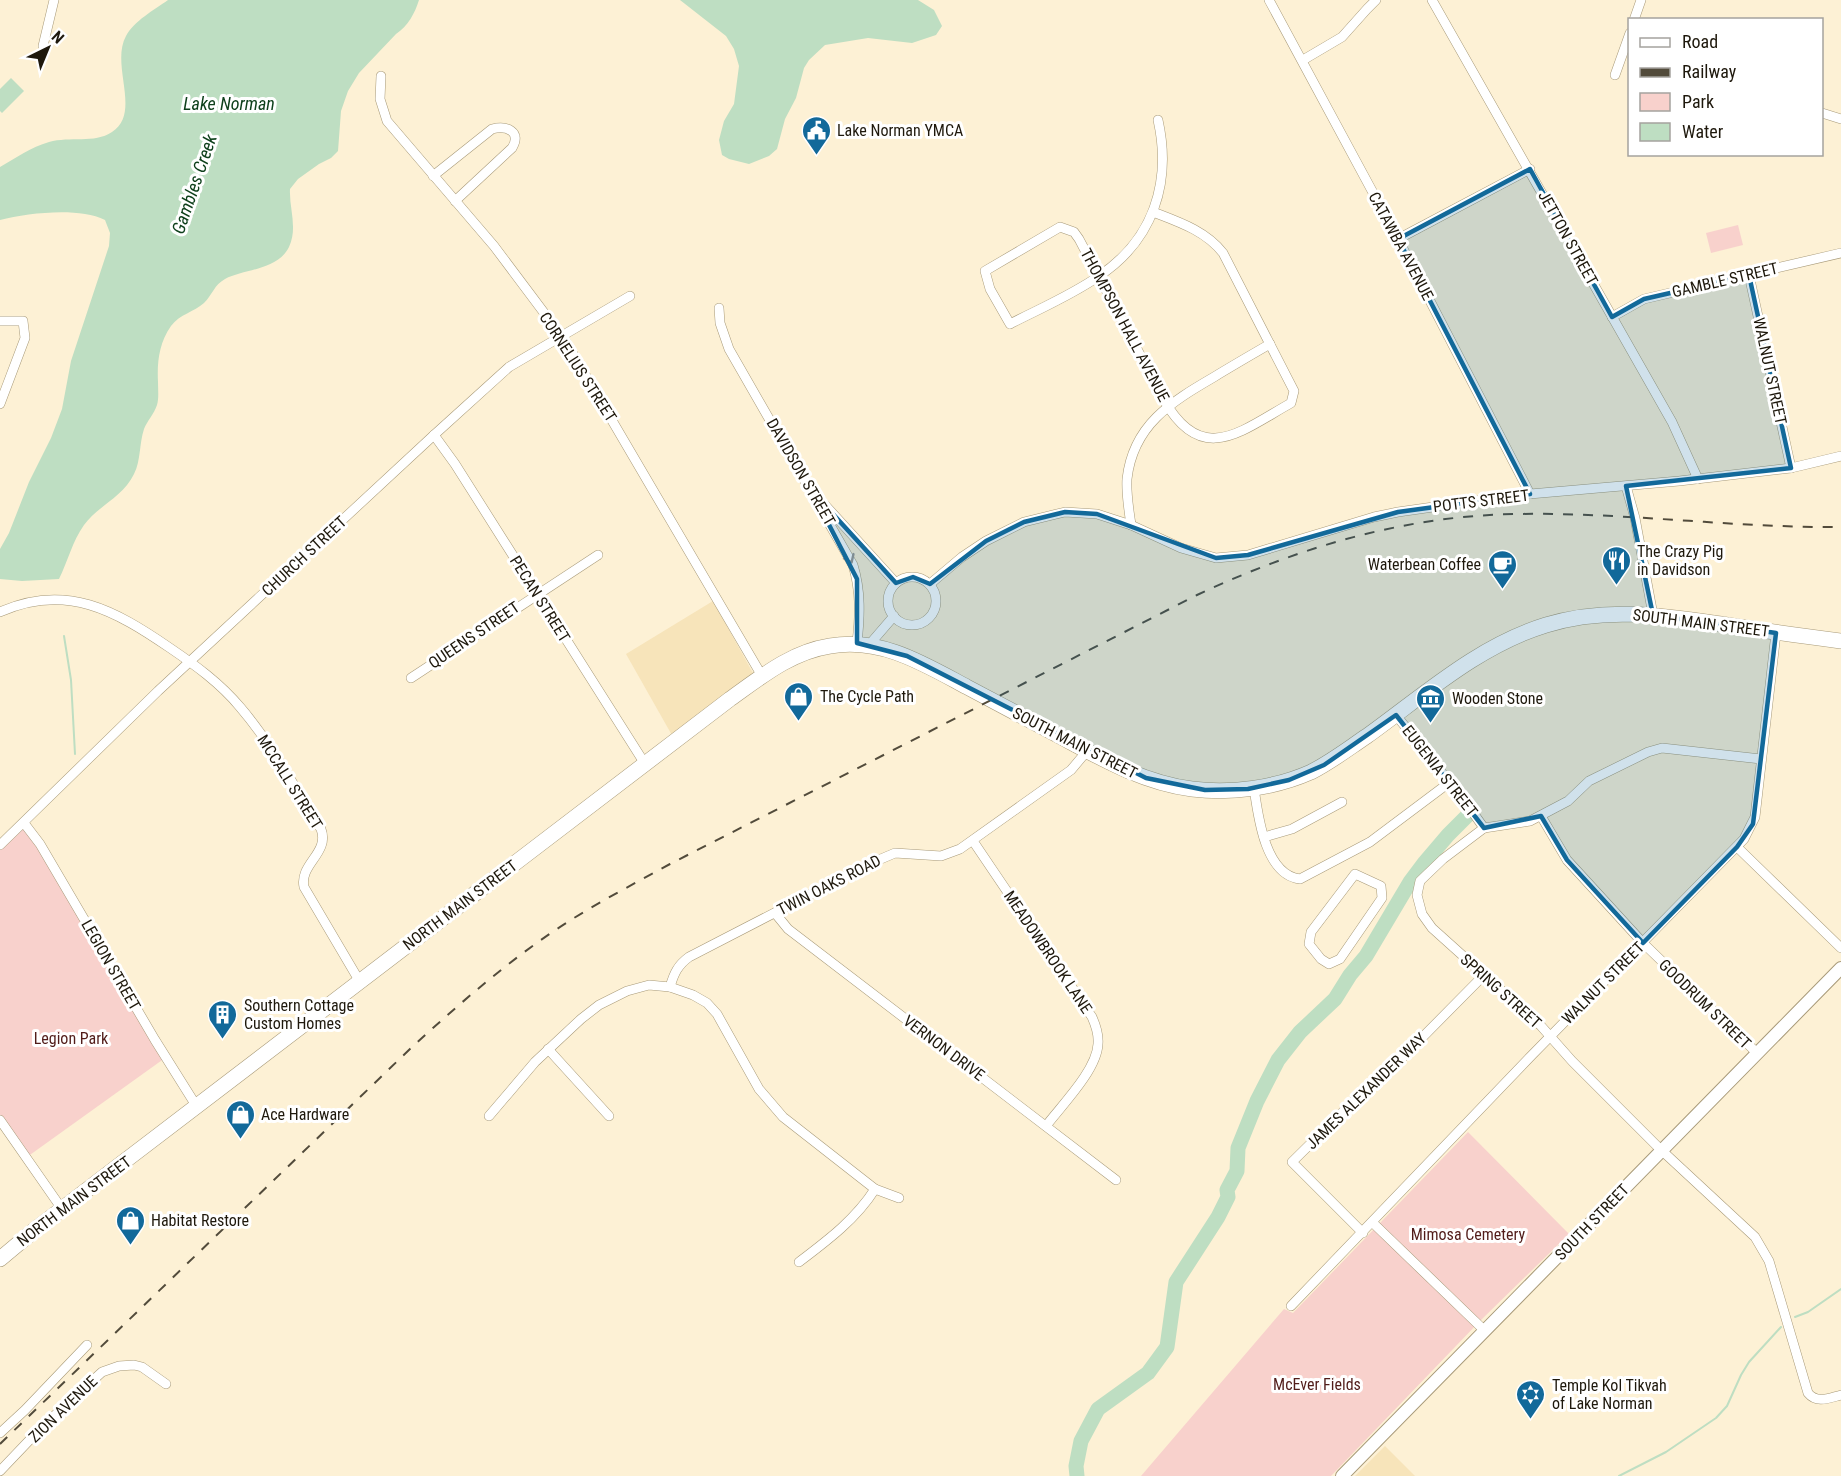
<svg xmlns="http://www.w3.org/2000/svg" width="1841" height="1476" font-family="'Roboto Condensed',sans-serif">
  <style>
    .built { fill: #f7e4ba }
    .green { fill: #f8d1cc }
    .water { fill: #bedec2 }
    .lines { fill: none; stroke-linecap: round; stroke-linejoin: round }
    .stream { stroke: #bedec2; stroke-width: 2 }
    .river { stroke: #bedec2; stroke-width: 15 }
    .minor-casing { stroke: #a89a79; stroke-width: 10 }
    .tertiary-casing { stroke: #a89a79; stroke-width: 14 }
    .primary-casing { stroke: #a89a79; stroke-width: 16 }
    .minor { stroke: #fff; stroke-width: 9 }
    .tertiary { stroke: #fff; stroke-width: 12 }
    .primary { stroke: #fff; stroke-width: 15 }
    .rail { stroke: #524b3b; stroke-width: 2; stroke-dasharray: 10 10; stroke-linecap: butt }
    .oneway { stroke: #9a9792 }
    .marked { fill: #12699a; fill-opacity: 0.2; stroke: #12699a; stroke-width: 4.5; stroke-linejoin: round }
    .labels { text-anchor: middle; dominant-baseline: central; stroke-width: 6; stroke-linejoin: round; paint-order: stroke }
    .poi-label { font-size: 16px; fill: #1e180c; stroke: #fff; text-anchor: start }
    .street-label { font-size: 16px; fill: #1e180c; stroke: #fff }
    .park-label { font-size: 16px; fill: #511c19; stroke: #fff }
    .water-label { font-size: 18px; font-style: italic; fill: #0e401b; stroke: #fff }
  </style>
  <rect width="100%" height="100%" fill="#fdf1d5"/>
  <g class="built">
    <path d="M713,601l41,74 -81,62 -47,-83z"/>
    <path d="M1385,1446l30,30h-60z"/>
  </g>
  <g class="green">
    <path d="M1738,225l5,20 -32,8 -5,-20z"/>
    <path d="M24,824l141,234 -138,99 -27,-39v-272z"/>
    <path d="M1468,1132l101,102 -89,87 -149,155h-190l143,-167 9,4z"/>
  </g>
  <g class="water">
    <path d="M168,0h251c-4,13 -11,26 -23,34l-37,39 -11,18 -7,20 -3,40 -7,7 -12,6 -21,15 -8,10c-1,20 8,38 -1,58 -11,23 -45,22 -64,32 -11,6 -12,15 -21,24 -10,9 -24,11 -33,23 -12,17 -14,36 -13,56 0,8 1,16 -1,23 -3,9 -10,16 -13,24 -5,15 -3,31 -10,45 -11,23 -35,31 -50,51 -12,17 -16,36 -25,54l-37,2 -22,-2v-30l9,-16 20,-51 22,-44 11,-29 9,-48 38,-115 1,-13 -5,-13c-27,-13 -76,-7 -105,0v-53c16,-9 31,-20 49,-25 21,-6 45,2 63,-10 30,-19 -2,-67 14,-96 8,-15 28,-26 42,-36z"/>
    <path d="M680,0h238l16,10 8,16 -6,9 -24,8 -44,-5 -43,7 -16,15 -5,8 -8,30 -11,21 -8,30 -8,7 -20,8 -20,-5 -7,-4 -3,-15 5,-19 10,-17 5,-38 -5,-17 -8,-13z"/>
    <path d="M11,78l13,13 -22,22 -2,-2v-22z"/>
  </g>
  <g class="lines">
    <g class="stream">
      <path d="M64,636l7,44 4,74"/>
      <path d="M1795,1317l13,-5 33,-23"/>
      <path d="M1619,1476l47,-24 50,-34 11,-12 14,-31 8,-13 32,-35"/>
    </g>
    <path class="river" d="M1077,1476l-1,-10 5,-25 17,-32 50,-36 19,-26 9,-65 42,-65 10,-20 -1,-7 10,-19 1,-23 19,-47 21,-41 22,-28 35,-33 15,-24 16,-19 44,-74 15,-20 23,-27 20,-20"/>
    <defs>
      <g id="minor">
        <path d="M1269,0l129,239 132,255"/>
        <path d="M1432,0l240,422 26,57"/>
        <path d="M1634,20l7,-20"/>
        <path d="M43,46l11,-46"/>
        <path d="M1303,60l39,-23 25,-28 9,-9"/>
        <path d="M1615,75l15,-42"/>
        <path d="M381,76l-1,23 7,22 107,125 72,96 196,334"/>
        <path d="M1822,113l19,6"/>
        <path d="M433,176l59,-47c15,-4 30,3 20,19l-57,53"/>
        <path d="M1153,212c26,10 53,19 70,41l71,138 -3,12c-50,28 -89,64 -127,-3l-85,-161 -5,-7 -14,-5 -75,44 5,18 20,35c29,-15 62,-29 89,-48 54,-36 73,-93 59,-156"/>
        <path d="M1398,239l132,-70"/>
        <path d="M1749,275l42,193"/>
        <path d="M719,308l1,15 9,26 124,216c8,26 7,51 4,78"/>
        <path d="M1612,317l32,-18 197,-46"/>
        <path d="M0,321h23l2,17 -25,66"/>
        <path d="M434,435l21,29 190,300"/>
        <path d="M1626,486l9,32 18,97"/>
        <path d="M825,505l71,78"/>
        <path d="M1131,525c-2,-15 -5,-31 -4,-46 6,-54 44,-77 87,-102 18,-11 37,-22 56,-33"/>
        <circle cx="912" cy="601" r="24"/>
        <path d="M930,584l32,-27 24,-16 38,-19 41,-10 32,2 34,11 50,23 35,10 32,-3 126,-38 24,-5 120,-17 161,-14 112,-13 50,-12"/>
        <path d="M0,612c66,-30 116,-1 170,36 25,17 50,35 70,59 31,36 55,81 81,122 9,24 -22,35 -17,58l56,95"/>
        <path d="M869,645l25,-29"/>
        <path d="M411,678l187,-123"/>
        <path d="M1396,715l73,92 15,21"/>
        <path d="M1761,759l-99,-11 -14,4 -59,29 -21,20 -38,20 -46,7 -41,31 -23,22 -3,14 5,19 10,14 109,98 31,35 86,86 97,90 14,24 39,132c9,11 21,5 33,2"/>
        <path d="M1254,788c4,28 11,87 46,91l70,-37 80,-60"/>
        <path d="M1541,816l26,44 76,83 114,110"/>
        <path d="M24,823l16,21 115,196 42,67"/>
        <path d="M1264,837l28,-8 50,-27"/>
        <path d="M973,841l119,176c4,9 7,17 6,27 -1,26 -37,62 -52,82"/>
        <path d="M0,845l158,-154 276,-256 75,-68 121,-71"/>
        <path d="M1737,847l104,101"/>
        <path d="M1355,874l26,12 1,12 -42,61 -11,5 -8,-5 -12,-15 2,-12z"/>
        <path d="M775,913l13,16 328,251"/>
        <path d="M670,987c4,-14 8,-22 19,-30l180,-93 26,-11 46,3 19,-7 111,-79 16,-19"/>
        <path d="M548,1049l61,67"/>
        <path d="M489,1116l46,-54 46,-43 18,-14 28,-14 22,-6 21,2 23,8 14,8 10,11 42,75 24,28 92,72 24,9"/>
        <path d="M0,1120l62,89"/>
        <path d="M1373,1223l112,108"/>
        <path d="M1363,1233l-71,-71 70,-69 31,-26 92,-93"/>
        <path d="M799,1262c29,-22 57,-43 76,-73"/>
        <path d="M1291,1306l241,-251 212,-216 11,-22 21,-184"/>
        <path d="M0,1433l25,-23 62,-65"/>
        <path d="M0,1471l41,-43 61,-56 17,-6 15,-1 8,2 24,17"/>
      </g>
      <path id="tertiary" d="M1342,1476l499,-508"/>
      <path id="primary" d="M0,1259l37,-31 693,-529c31,-22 61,-47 100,-53 51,-9 94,18 137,41 32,17 64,34 96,51 41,22 82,45 129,51 39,5 83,-1 119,-17 20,-10 38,-24 56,-36 57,-41 111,-90 179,-111 62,-19 119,-9 181,0 38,6 76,11 114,16"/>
    </defs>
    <use href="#minor" class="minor-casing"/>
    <use href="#tertiary" class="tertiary-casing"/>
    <use href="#primary" class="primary-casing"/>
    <use href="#minor" class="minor"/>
    <use href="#tertiary" class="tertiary"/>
    <use href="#primary" class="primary"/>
    <path class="rail" d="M0,1444l412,-397c44,-40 89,-80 139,-114 38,-26 79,-47 119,-69l527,-269c100,-47 206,-79 318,-81 109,-2 217,14 326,13"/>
  </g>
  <defs><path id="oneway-chevron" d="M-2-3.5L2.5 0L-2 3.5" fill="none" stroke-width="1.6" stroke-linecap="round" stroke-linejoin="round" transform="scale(1.5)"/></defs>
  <use class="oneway" href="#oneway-chevron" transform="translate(850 559) rotate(65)"/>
  <path class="marked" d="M1530,169l82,148 32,-18 105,-24 42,193 -165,18 27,129 123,18 -23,191 -16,23 -94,96 -76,-83 -26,-44 -57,12 -88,-113 -72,50 -35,15 -41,9 -43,1 -59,-12 -239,-122 -50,-13v-64l-46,-89 85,93 17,-6 17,7 56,-43 38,-19 41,-10 32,2 119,44 32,-3 150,-43 132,-18 -132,-255z"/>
  <defs>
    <symbol id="civic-pin" viewBox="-11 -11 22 30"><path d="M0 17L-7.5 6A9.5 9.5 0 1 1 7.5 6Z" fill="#12699a" stroke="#fff"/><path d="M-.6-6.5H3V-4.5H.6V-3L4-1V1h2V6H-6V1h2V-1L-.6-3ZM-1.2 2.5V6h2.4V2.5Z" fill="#fff"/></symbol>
    <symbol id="restaurant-pin" viewBox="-11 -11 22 30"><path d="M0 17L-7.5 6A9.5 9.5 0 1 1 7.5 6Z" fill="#12699a" stroke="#fff"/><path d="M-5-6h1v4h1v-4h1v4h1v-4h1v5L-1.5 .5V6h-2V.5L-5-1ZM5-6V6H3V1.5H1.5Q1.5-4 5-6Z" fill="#fff"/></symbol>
    <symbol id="cafe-pin" viewBox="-11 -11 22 30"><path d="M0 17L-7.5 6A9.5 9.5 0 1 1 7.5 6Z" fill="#12699a" stroke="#fff"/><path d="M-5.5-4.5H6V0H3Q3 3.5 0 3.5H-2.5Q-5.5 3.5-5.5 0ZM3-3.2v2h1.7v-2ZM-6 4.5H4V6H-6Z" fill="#fff"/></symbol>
    <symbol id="shop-pin" viewBox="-11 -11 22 30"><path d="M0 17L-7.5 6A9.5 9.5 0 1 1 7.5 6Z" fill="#12699a" stroke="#fff"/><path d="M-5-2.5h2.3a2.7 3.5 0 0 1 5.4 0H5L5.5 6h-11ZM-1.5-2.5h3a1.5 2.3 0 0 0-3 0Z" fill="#fff"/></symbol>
    <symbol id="museum-pin" viewBox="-11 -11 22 30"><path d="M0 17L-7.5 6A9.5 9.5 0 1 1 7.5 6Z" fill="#12699a" stroke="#fff"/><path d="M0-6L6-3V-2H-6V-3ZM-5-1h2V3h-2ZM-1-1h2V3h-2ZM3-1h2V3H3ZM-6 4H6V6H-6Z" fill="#fff"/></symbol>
    <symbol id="building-pin" viewBox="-11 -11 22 30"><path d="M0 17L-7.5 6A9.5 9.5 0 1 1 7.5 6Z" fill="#12699a" stroke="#fff"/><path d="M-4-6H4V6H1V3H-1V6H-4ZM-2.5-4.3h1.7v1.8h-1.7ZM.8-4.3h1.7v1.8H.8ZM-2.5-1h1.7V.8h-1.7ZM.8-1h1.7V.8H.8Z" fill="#fff"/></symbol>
    <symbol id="synagogue-pin" viewBox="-11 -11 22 30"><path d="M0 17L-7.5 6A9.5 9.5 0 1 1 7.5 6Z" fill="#12699a" stroke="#fff"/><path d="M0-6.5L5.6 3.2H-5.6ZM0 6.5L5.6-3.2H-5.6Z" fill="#fff"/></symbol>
  </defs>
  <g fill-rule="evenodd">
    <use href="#civic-pin" x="800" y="114" width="33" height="45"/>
    <use href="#restaurant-pin" x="1600" y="544" width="33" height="45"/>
    <use href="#cafe-pin" x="1486" y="548" width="33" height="45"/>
    <use href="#shop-pin" x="782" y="680" width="33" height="45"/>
    <use href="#museum-pin" x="1414" y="682" width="33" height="45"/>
    <use href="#building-pin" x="206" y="998" width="33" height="45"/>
    <use href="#shop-pin" x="224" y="1098" width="33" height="45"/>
    <use href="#shop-pin" x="114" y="1204" width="33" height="45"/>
    <use href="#synagogue-pin" x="1514" y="1378" width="33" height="45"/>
  </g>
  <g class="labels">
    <g class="poi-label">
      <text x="837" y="130">Lake Norman YMCA</text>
      <text x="1637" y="551">The Crazy Pig<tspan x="1637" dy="18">in Davidson</tspan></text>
      <text x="1481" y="564" text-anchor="end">Waterbean Coffee</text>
      <text x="820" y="696">The Cycle Path</text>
      <text x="1452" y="698">Wooden Stone</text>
      <text x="244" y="1005">Southern Cottage<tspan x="244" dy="18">Custom Homes</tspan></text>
      <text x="261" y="1114">Ace Hardware</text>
      <text x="151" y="1220">Habitat Restore</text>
      <text x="1552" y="1385">Temple Kol Tikvah<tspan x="1552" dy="18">of Lake Norman</tspan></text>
    </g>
    <g class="street-label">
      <text transform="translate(1568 238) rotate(61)">JETTON STREET</text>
      <text transform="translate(1401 246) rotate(62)">CATAWBA AVENUE</text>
      <text transform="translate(1725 280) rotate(-13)">GAMBLE STREET</text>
      <text transform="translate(1125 325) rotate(62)">THOMPSON HALL AVENUE</text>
      <text transform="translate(578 367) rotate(57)">CORNELIUS STREET</text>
      <text transform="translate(1770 371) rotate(78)">WALNUT STREET</text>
      <text transform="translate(801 472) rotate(60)">DAVIDSON STREET</text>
      <text transform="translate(1481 501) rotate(-7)">POTTS STREET</text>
      <text transform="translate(304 556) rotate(-43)">CHURCH STREET</text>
      <text transform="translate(540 599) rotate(58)">PECAN STREET</text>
      <text transform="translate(1701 623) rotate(7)">SOUTH MAIN STREET</text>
      <text transform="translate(474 635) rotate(-34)">QUEENS STREET</text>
      <text transform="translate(1075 743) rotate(27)">SOUTH MAIN STREET</text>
      <text transform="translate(1440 771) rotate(52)">EUGENIA STREET</text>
      <text transform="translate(290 782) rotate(58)">MCCALL STREET</text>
      <text transform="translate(829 885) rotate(-27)">TWIN OAKS ROAD</text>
      <text transform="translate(460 905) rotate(-37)">NORTH MAIN STREET</text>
      <text transform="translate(1048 952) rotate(56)">MEADOWBROOK LANE</text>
      <text transform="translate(111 965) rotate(60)">LEGION STREET</text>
      <text transform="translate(1603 983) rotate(-45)">WALNUT STREET</text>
      <text transform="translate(1501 991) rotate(42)">SPRING STREET</text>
      <text transform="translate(1705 1004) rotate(44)">GOODRUM STREET</text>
      <text transform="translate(944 1048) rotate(37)">VERNON DRIVE</text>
      <text transform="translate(1366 1091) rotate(-44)">JAMES ALEXANDER WAY</text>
      <text transform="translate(74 1201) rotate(-37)">NORTH MAIN STREET</text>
      <text transform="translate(1592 1222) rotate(-46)">SOUTH STREET</text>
      <text transform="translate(63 1409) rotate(-44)">ZION AVENUE</text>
    </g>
    <g class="park-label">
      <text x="71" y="1038">Legion Park</text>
      <text x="1468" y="1234">Mimosa Cemetery</text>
      <text x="1317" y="1384">McEver Fields</text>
    </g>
    <g class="water-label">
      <text x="229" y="103">Lake Norman</text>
      <text transform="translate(194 184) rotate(-71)">Gambles Creek</text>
    </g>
  </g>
  <rect x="1628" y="18" width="195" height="138" fill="#ffffff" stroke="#a5a39e" stroke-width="1.5"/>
  <rect x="1640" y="38" width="30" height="9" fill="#ffffff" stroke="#a5a39e" stroke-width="1.5"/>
  <text x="1682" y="48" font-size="18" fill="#1e180c">Road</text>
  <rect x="1640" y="68" width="30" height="9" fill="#524b3b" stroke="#a5a39e" stroke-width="1.5"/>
  <text x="1682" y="78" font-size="18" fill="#1e180c">Railway</text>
  <rect x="1640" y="93" width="30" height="18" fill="#f8d1cc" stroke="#a5a39e" stroke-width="1.5"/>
  <text x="1682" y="108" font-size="18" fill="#1e180c">Park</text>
  <rect x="1640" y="123" width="30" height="18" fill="#bedec2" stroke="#a5a39e" stroke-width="1.5"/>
  <text x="1682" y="138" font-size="18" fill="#1e180c">Water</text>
  <g transform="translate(48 48) rotate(43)" stroke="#ffffff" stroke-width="4.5" paint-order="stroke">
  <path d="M0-4.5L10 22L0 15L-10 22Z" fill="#1e180c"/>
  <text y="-9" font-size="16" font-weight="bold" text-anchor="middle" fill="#1e180c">N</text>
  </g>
</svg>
